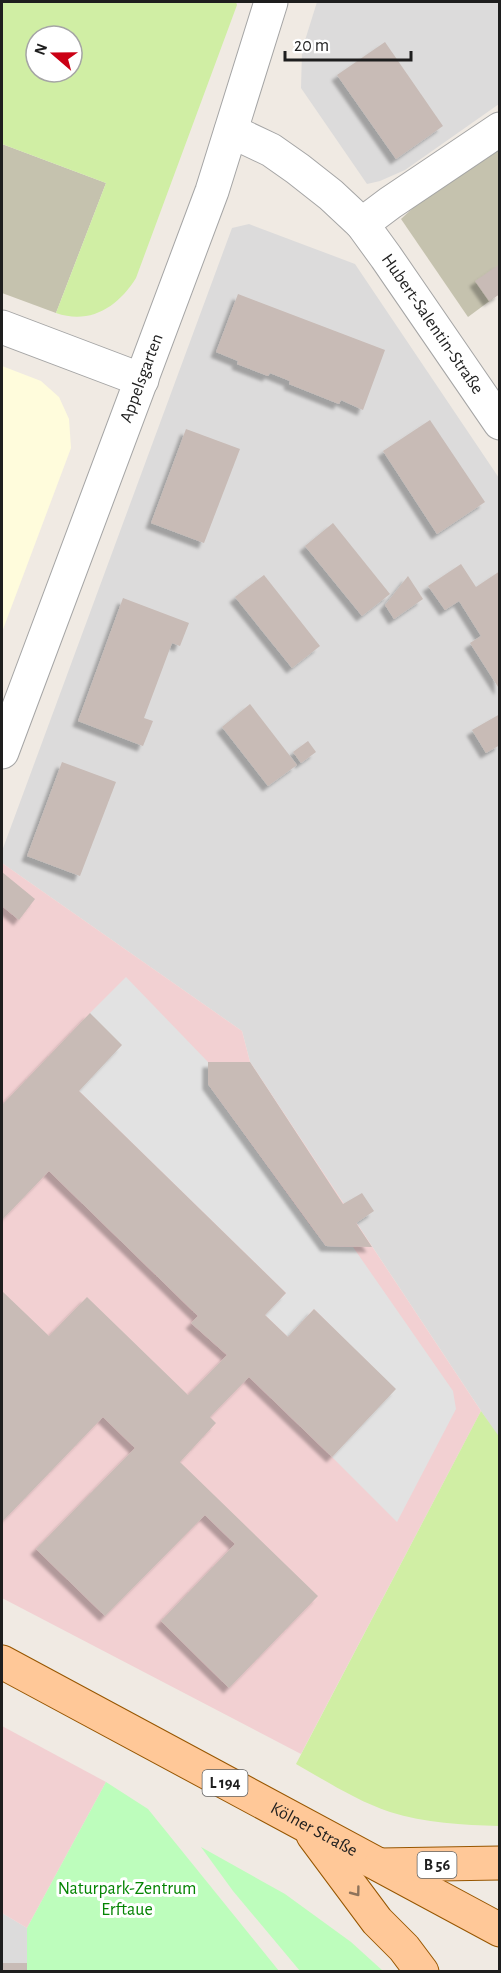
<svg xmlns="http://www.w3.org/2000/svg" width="501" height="1973" font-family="'Alegreya Sans',sans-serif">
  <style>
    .residential { fill: #dcdbdb }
    .commercial { fill: #f2d0d2 }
    .education { fill: #fffcdc }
    .construction { fill: #c5c2ae }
    .grass { fill: #d0eea4; fill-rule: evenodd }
    .park { fill: #bdfdbc }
    .parking { fill: #e2e2e2 }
    .building { fill: #c8bbb6; filter: url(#shadow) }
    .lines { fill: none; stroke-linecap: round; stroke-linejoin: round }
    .street-casing { stroke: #a5a5a5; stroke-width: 35 }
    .primary-casing { stroke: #975600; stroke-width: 35 }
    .street { stroke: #fff; stroke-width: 33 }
    .primary { stroke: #ffc898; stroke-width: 33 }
    .oneway { stroke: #8e735b }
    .labels { text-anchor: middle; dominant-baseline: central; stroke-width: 6; stroke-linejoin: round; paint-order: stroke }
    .shield { fill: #fff; stroke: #626262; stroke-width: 1.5 }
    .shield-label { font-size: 16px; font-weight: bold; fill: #1e1e1e }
    .street-label { font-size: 18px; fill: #1e1e1e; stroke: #fff }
    .park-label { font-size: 18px; fill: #058403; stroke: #fff }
  </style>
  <defs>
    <filter id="shadow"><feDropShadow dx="-5.5" dy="5.5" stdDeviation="1.5" flood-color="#0004"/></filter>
  </defs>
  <rect width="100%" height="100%" fill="#f0eae3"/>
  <g class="residential">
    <path d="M317,2h182v102l-94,66 -25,11 -13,3 -66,-96 1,-38z"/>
    <path d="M249,224l106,40 144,214v960l-249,-376 -8,-31 -240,-168v-12l230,-623z"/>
    <path d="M2,1913l25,15v43h-25z"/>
  </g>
  <g class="commercial">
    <path d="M2,863l240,168 8,31 231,349 -180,343 -299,-156z"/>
    <path d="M2,1726l104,56 -79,146 -25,-15z"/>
  </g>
  <path class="education" d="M2,366l39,15 18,16 10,22 2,29 -69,184z"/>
  <g class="construction">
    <path d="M2,144l104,39 -50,130 -54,-20z"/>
    <path d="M499,147v147l-31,23 -67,-98 14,-13z"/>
  </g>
  <g class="grass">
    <path d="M2,2h234l1,3 -101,273c-18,29 -46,47 -80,35l50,-130 -104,-39zM36,36h36v36h-36z"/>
    <path d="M481,1411l19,27 -1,388c-36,-1 -74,-3 -109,-14 -33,-11 -64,-31 -94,-48z"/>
  </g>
  <g class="park">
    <path d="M106,1782l42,27 131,162h-252v-43z"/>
    <path d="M201,1847l84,47 66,48 32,29h-83l-67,-80z"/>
  </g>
  <path class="parking" d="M126,977l82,85v22l102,141 16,21 27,1 100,144 3,18 -59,113 -65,-65 63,-68 -81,-80 -26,28 -23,-22 21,-22 -207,-202 11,-78z"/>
  <g class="building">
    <path d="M385,42l58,84 -47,33 -59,-84z"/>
    <path d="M500,264v30l-11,7 -14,-20z"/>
    <path d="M238,294l147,56 -22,60 -22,-10 -2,4 -50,-20 1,-3 -20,-8 -2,3 -31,-12 1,-3 -22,-9z"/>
    <path d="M430,420l55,82 -48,32 -54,-83z"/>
    <path d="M186,429l54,20 -36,94 -53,-20z"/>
    <path d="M333,523l57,71 -28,22 -57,-70z"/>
    <path d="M461,564l15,23 24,-16v119l-30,-47 11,-7 -22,-35 -14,9 -17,-24z"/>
    <path d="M264,575l56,71 -28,22 -57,-71z"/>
    <path d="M408,576l15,23 -29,20 -9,-14z"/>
    <path d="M123,598l66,25 -9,23 -8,-3 -28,75 9,3 -10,25 -65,-25z"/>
    <path d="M250,704l47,61 -29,21 -46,-59z"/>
    <path d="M500,714v31l-14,8 -14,-23z"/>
    <path d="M308,741l8,11 -15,11 -8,-11z"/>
    <path d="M62,762l54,20 -36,94 -53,-20z"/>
    <path d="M2,872l33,27 -16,21 -17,-14z"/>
    <path d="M90,1013l32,32 -43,46 207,202 -21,22 23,22 26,-28 82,80 -64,68 -83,-80 -39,40 6,6 -36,39 138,134 -89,92 -68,-67 74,-77 -30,-29 -100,101 -69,-67 99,-101 -32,-31 -101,105v-231l47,45 38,-39 101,98 39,-40 -36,-32 7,-7 -149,-145 -47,49v-115z"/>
    <path d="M208,1062h42l93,142 19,-11 12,18 -18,12 16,24 -46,-1 -118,-162z"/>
    <rect x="2" y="1963" width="25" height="8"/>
  </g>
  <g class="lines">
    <defs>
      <g id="street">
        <path id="s1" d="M231,131l40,19 27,19 33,26 31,29 24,33 114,166"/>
        <path d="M362,224l28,-21 110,-74"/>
        <path d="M2,327l140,53"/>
        <path id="s2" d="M2,752l210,-561 59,-189"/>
      </g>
      <g id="primary">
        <path id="s3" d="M2,1662l498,268"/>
        <path d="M313,1835l64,86 27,27 18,24"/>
        <path d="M380,1865l120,-2"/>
      </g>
    </defs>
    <use href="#street" class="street-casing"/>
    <use href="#primary" class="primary-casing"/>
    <use href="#street" class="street"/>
    <use href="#primary" class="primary"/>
  </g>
  <defs><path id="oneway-chevron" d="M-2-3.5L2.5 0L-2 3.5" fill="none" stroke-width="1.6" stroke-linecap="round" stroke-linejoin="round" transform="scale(1.5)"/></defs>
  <use class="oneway" href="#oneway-chevron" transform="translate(356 1892) rotate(53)"/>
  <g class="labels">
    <g class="shield">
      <rect x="202.5" y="1770" width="45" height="26" rx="4.5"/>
      <rect x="417.5" y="1852" width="39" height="26" rx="4.5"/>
    </g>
    <g class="shield-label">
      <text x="225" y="1783">L 194</text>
      <text x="437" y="1865">B 56</text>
    </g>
    <g class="street-label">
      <text stroke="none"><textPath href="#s1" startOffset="284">Hubert-Salentin-Straße</textPath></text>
      <text stroke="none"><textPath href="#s2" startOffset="399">Appelsgarten</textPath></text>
      <text stroke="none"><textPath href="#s3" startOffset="354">Kölner Straße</textPath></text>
    </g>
    <g class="park-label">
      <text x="127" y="1889">Naturpark-Zentrum<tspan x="127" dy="21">Erftaue</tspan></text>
    </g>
  </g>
  <rect width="501" height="1973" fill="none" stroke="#1e1e1e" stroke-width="6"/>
  <g transform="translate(54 54) rotate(290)"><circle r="28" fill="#ffffff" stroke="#a5a5a5" stroke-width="1.5"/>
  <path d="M0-4.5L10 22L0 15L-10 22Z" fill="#cb0014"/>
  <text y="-9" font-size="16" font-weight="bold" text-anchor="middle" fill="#1e1e1e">N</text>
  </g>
  <path d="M285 51v9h126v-9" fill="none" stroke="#1e1e1e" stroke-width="3"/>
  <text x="294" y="51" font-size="18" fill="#1e1e1e" stroke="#ffffff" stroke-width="4.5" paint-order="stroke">20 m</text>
</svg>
